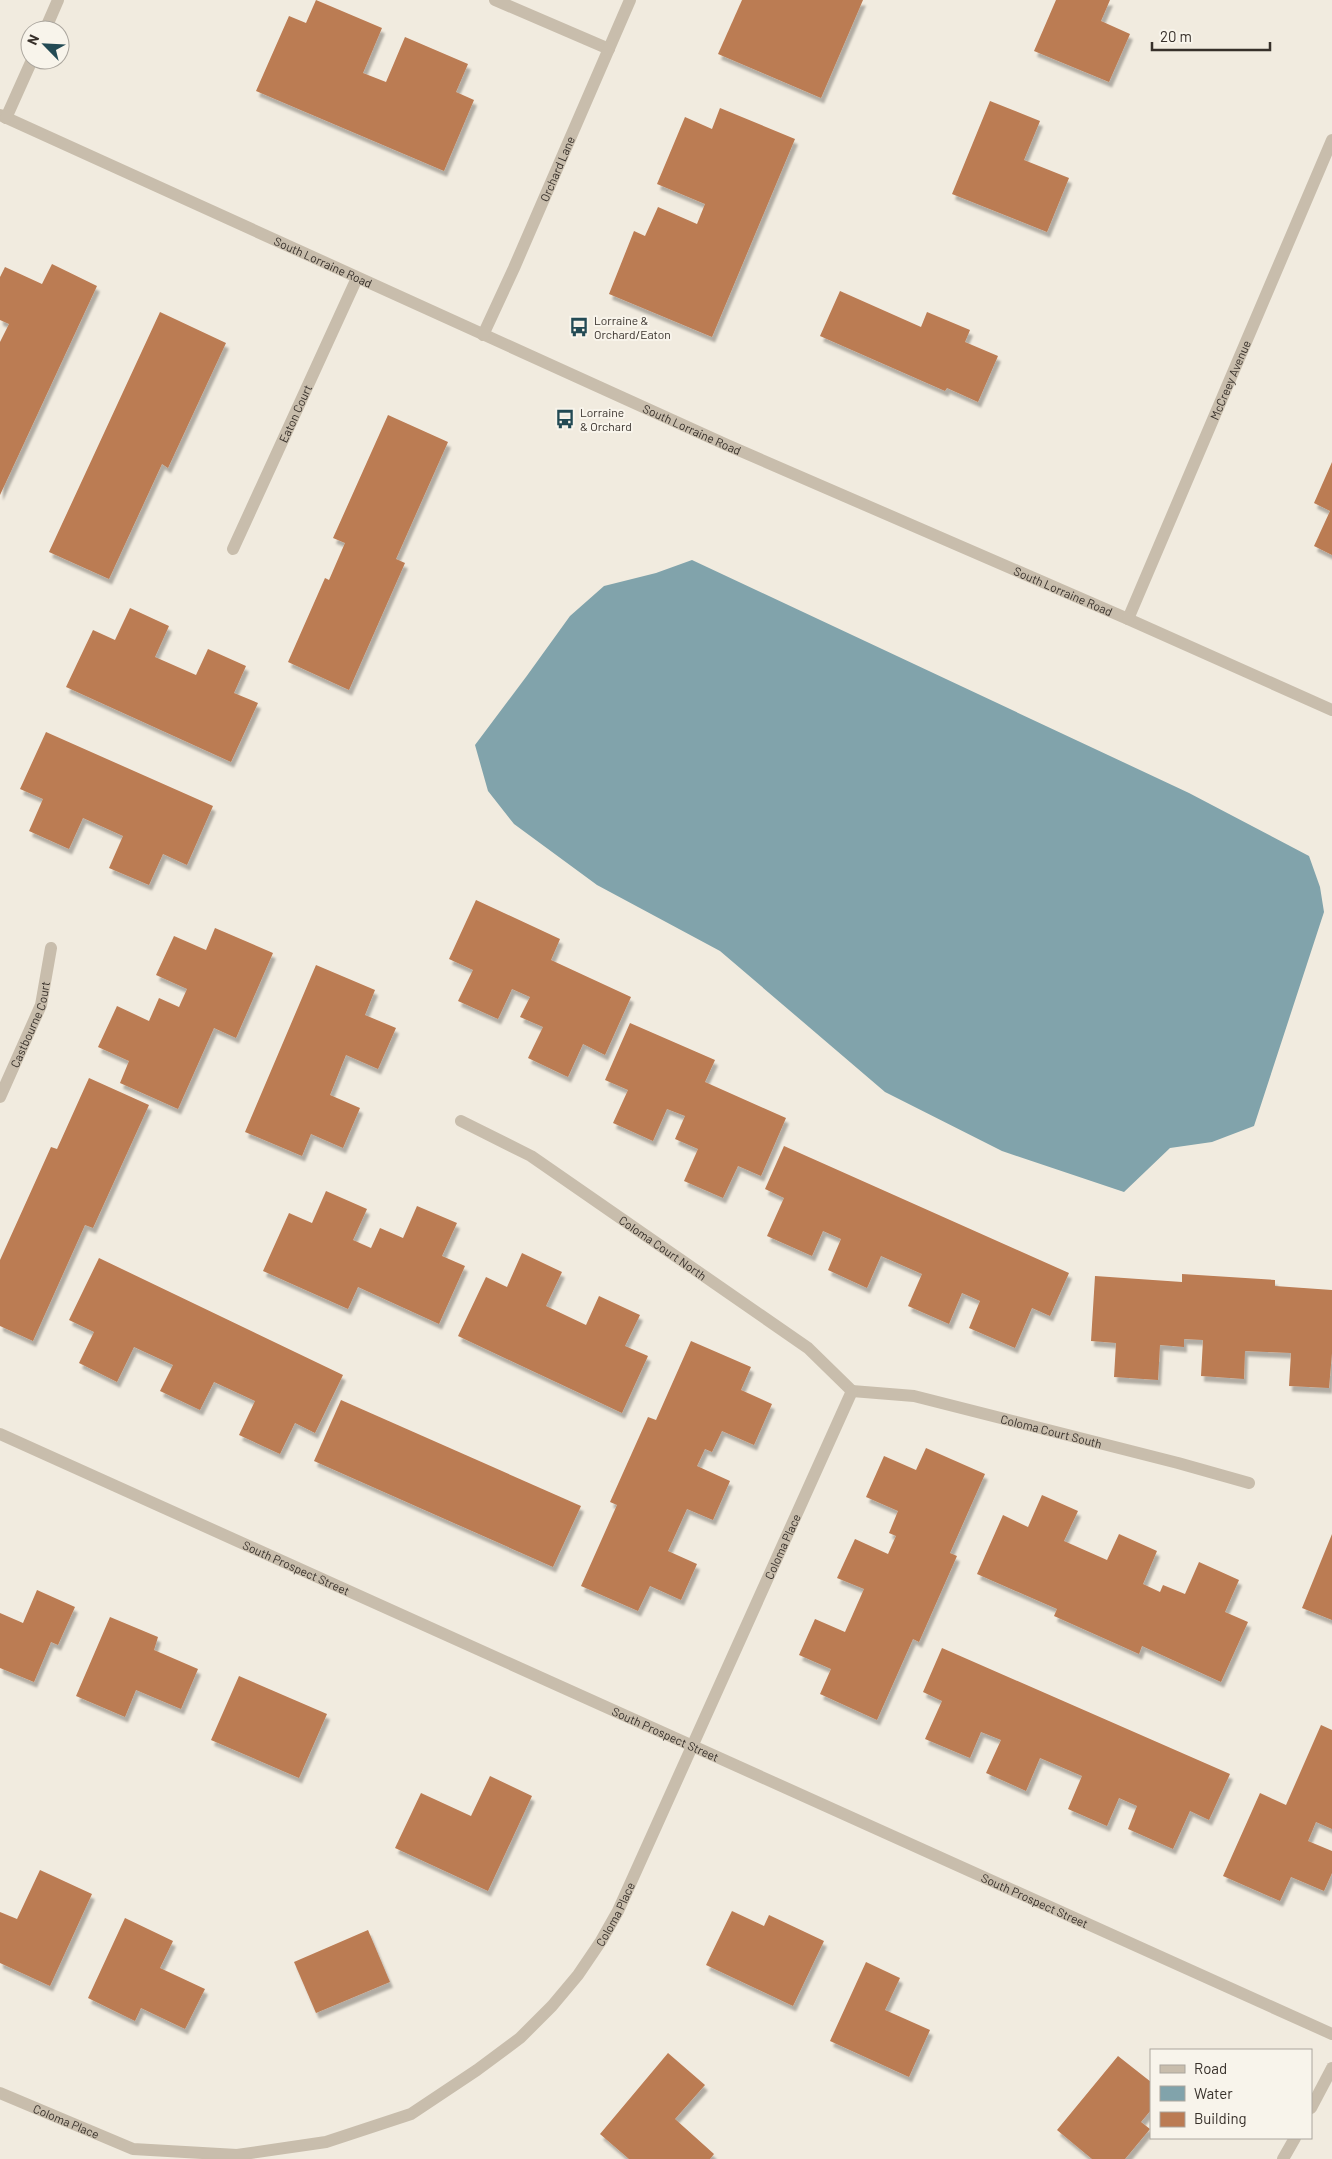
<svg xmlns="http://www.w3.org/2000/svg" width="1332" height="2159" font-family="Barlow,sans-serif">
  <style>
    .water { fill: #81a3ab }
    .building { fill: #bb7b53; filter: url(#shadow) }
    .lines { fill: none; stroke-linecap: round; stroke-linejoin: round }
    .minor { stroke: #c8bdac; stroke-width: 12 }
    .labels { text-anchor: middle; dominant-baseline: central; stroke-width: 4; stroke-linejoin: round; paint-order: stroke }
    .street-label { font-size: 12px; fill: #37302a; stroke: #f8f4eb }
    .poi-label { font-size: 12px; fill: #37302a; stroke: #f8f4eb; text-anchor: start }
  </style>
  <defs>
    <filter id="shadow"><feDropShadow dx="3" dy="5.5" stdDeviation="1" flood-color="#0004"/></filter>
  </defs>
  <rect width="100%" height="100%" fill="#f1ebdf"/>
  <path class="water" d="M692,560l497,233 120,63 11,31 4,25 -70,214 -42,16 -42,6 -46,44 -122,-41 -117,-59 -165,-141 -123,-66 -83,-61 -26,-33 -13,-46 51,-68 44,-61 34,-30 52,-13z"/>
  <g class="building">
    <path d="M316,0l66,28 -19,45 23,9 19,-45 63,27 -12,28 18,8 -30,71 -188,-80 33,-75 17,7z"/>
    <path d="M742,0h121l-42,98 -103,-44z"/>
    <path d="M1056,0h54l-9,21 29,13 -21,48 -75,-31z"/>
    <path d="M990,101l50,20 -16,39 45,18 -22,54 -95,-38z"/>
    <path d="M720,108l75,31 -83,198 -103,-43 25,-63 11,5 13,-29 39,17 8,-20 -48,-20 28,-67 27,12z"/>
    <path d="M52,264l45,22 -97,209v-153l9,-18 -9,-4v-43l5,-10 37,17z"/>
    <path d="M840,291l81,36 6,-15 43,18 -5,12 33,14 -20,46 -31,-14 -2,3 -125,-55z"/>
    <path d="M160,312l66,31 -58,125 -6,-4 -53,115 -60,-27z"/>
    <path d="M388,415l60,27 -52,117 9,4 -56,127 -61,-28 37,-84 4,2 16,-37 -12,-5z"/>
    <path d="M1332,462v93l-18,-9 16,-35 -16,-8z"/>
    <path d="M130,608l39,18 -14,31 41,18 12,-26 38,17 -12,27 24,10 -27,59 -165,-75 27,-57 22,10z"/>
    <path d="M46,732l167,74 -26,59 -24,-11 -14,31 -40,-17 14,-32 -40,-18 -14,31 -40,-18 14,-32 -23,-10z"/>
    <path d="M476,900l84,39 -9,21 80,37 -26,58 -22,-11 -15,33 -40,-19 15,-31 -23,-10 10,-20 -18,-8 -14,30 -40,-18 15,-31 -24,-11z"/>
    <path d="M215,928l58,25 -37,85 -22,-10 -36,81 -58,-26 9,-22 -31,-14 19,-41 32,15 10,-23 20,9 8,-18 -31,-14 18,-39 32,14z"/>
    <path d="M316,965l59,25 -10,25 31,13 -18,41 -32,-14 -16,40 30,13 -17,40 -32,-14 -9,22 -57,-24z"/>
    <path d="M630,1023l85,37 -10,22 81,36 -25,58 -23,-10 -15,32 -39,-17 14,-32 -23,-10 10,-23 -18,-7 -14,32 -40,-18 15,-33 -23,-10z"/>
    <path d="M89,1078l60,27 -56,123 -8,-3 -52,116 -33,-15v-66l51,-113 6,2z"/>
    <path d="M784,1146l285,127 -19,43 -18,-8 -17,40 -46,-20 11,-27 -18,-8 -13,31 -41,-18 14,-32 -41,-18 -14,32 -39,-18 13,-31 -18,-8 -11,25 -45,-20 17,-38 -19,-9z"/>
    <path d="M326,1191l41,18 -14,31 18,8 9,-20 23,10 14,-32 40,17 -15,33 23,10 -26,58 -81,-37 -10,22 -85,-38 26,-58 23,10z"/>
    <path d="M522,1253l40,19 -16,34 40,19 13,-29 41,19 -15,31 23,10 -26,57 -164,-77 28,-59 21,10z"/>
    <path d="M99,1258l244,117 -28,58 -20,-10 -15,31 -41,-19 16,-34 -41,-19 -14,28 -40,-19 13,-26 -39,-18 -17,35 -38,-19 15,-31 -25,-12z"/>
    <path d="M1182,1274l93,6v6l57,4v63l-3,35 -40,-2 2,-33 -46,-2 -1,28 -43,-3 2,-36 -19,-1v8l-24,-2 -2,35 -44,-3 2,-34 -25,-2 4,-65 87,6z"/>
    <path d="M691,1341l60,26 -10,23 31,14 -18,41 -32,-14 -10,21 -7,-3 -8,17 33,15 -17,39 -26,-11 -19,42 29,13 -16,36 -31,-14 -12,25 -57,-25 36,-81 -7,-3 38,-85 8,3z"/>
    <path d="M341,1400l240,106 -28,61 -239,-106z"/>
    <path d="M926,1448l59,26 -35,79 7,3 -38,86 -6,-3 -36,81 -57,-26 11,-25 -32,-14 16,-36 30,13 19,-43 -27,-11 18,-39 33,15 8,-18 -7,-3 9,-22 -32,-14 18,-41 32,14z"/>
    <path d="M1042,1495l36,16 -14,30 43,19 12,-26 38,17 -14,33 17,8 3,-7 22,9 14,-32 40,18 -14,32 23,10 -27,60 -79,-36 -3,8 -85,-38 3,-7 -80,-35 26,-59 25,12z"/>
    <path d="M1332,1534v86l-30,-12z"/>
    <path d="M37,1590l38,17 -17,38 -7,-3 -17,40 -34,-14v-55l23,10z"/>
    <path d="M110,1617l48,20 -4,13 44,19 -17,40 -45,-19 -11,27 -49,-21z"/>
    <path d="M942,1648l288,126 -21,46 -19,-9 -17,38 -45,-20 9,-23 -18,-8 -12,28 -39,-17 14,-33 -42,-18 -14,33 -40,-18 15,-33 -20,-8 -11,26 -45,-19 17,-38 -19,-9z"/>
    <path d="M239,1676l88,38 -28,64 -88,-38z"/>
    <path d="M1321,1725l11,5v99l-16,-7 -8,19 24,10v22l-8,18 -33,-14 -11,24 -57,-25 37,-83 26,12z"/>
    <path d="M490,1776l42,20 -44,95 -93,-43 26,-55 50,23z"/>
    <path d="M40,1870l52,24 -42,92 -50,-23v-51l17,7z"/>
    <path d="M732,1911l32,15 5,-11 55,26 -31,65 -87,-41z"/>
    <path d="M125,1918l48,23 -13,27 45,21 -20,40 -44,-21 -6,13 -47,-23z"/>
    <path d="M368,1930l22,52 -74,31 -22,-51z"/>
    <path d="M866,1962l34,16 -15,32 45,20 -21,47 -79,-36z"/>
    <path d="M668,2053l37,32 -30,34 39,35 -4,5h-81l-29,-25z"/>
    <path d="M1118,2056l33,26v28l-10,12 9,7 -25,30h-33l-35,-29z"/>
  </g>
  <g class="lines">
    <g class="minor">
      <path d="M495,0l114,49"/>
      <path d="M45,30l13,-30"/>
      <path id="s1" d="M0,115l727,330 401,174 204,91"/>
      <path d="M6,118l26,-58"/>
      <path id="s2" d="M483,335l31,-67 116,-268"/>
      <path id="s3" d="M233,549l124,-271"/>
      <path id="s4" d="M1128,619l204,-479"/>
      <path id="s5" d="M0,1097l41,-92 10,-57"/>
      <path id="s6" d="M461,1121l70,35 277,192 44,43"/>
      <path id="s7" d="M852,1391l62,5 264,67 71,20"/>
      <path id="s8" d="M0,1434l1332,600"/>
      <path id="s9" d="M0,2093l133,56 104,6 89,-13 85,-28 66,-44 43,-32 32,-32 26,-31 23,-34 17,-30 234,-520"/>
      <path d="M1311,2108l21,-40"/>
      <path d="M1283,2159l12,-21"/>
    </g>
  </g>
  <defs>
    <symbol id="bus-bare" viewBox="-9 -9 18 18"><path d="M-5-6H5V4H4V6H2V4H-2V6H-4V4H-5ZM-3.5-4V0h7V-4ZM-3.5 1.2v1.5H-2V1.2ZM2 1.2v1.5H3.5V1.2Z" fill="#234a54" stroke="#f8f4eb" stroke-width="2.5" paint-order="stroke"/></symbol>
  </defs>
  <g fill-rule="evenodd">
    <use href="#bus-bare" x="565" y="313" width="28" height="28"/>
    <use href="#bus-bare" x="551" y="405" width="28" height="28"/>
  </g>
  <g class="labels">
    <g class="street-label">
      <text stroke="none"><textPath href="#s2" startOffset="182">Orchard Lane</textPath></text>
      <text stroke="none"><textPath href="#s1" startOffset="355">South Lorraine Road</textPath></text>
      <text stroke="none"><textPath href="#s4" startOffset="260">McCreey Avenue</textPath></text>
      <text stroke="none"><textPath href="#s3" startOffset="149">Eaton Court</textPath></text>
      <text stroke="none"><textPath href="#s1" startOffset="760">South Lorraine Road</textPath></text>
      <text stroke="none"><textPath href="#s1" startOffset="1165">South Lorraine Road</textPath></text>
      <text stroke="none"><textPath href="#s5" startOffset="79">Castbourne Court</textPath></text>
      <text stroke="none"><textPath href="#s6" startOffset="239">Coloma Court North</textPath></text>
      <text stroke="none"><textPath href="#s7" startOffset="204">Coloma Court South</textPath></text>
      <text stroke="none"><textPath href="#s9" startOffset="1122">Coloma Place</textPath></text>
      <text stroke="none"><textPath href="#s8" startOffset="325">South Prospect Street</textPath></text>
      <text stroke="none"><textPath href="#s8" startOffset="730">South Prospect Street</textPath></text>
      <text stroke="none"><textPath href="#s8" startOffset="1135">South Prospect Street</textPath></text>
      <text stroke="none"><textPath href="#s9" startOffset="718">Coloma Place</textPath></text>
      <text stroke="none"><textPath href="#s9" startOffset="72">Coloma Place</textPath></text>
    </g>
    <g class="poi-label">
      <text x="594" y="320">Lorraine &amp;<tspan x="594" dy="14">Orchard/Eaton</tspan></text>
      <text x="580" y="412">Lorraine<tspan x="580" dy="14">&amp; Orchard</tspan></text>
    </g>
  </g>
  <rect x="1150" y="2049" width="162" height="90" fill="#f8f4eb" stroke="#aba69e"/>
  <rect x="1160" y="2065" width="25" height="8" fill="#c8bdac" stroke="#aba69e"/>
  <text x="1194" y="2074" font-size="15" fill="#37302a">Road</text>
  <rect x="1160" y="2086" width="25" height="15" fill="#81a3ab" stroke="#aba69e"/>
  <text x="1194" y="2099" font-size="15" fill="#37302a">Water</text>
  <rect x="1160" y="2112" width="25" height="15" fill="#bb7b53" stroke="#aba69e"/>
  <text x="1194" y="2124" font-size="15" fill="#37302a">Building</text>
  <g transform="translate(45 45) rotate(294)"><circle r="24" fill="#f8f4eb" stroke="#aba69e"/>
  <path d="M0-4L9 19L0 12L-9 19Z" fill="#234a54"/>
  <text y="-8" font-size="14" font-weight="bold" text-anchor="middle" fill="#37302a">N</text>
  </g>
  <path d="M1152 42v8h118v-8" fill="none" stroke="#37302a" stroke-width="2.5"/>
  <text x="1160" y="42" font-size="15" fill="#37302a" stroke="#f8f4eb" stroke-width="4" paint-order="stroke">20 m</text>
</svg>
